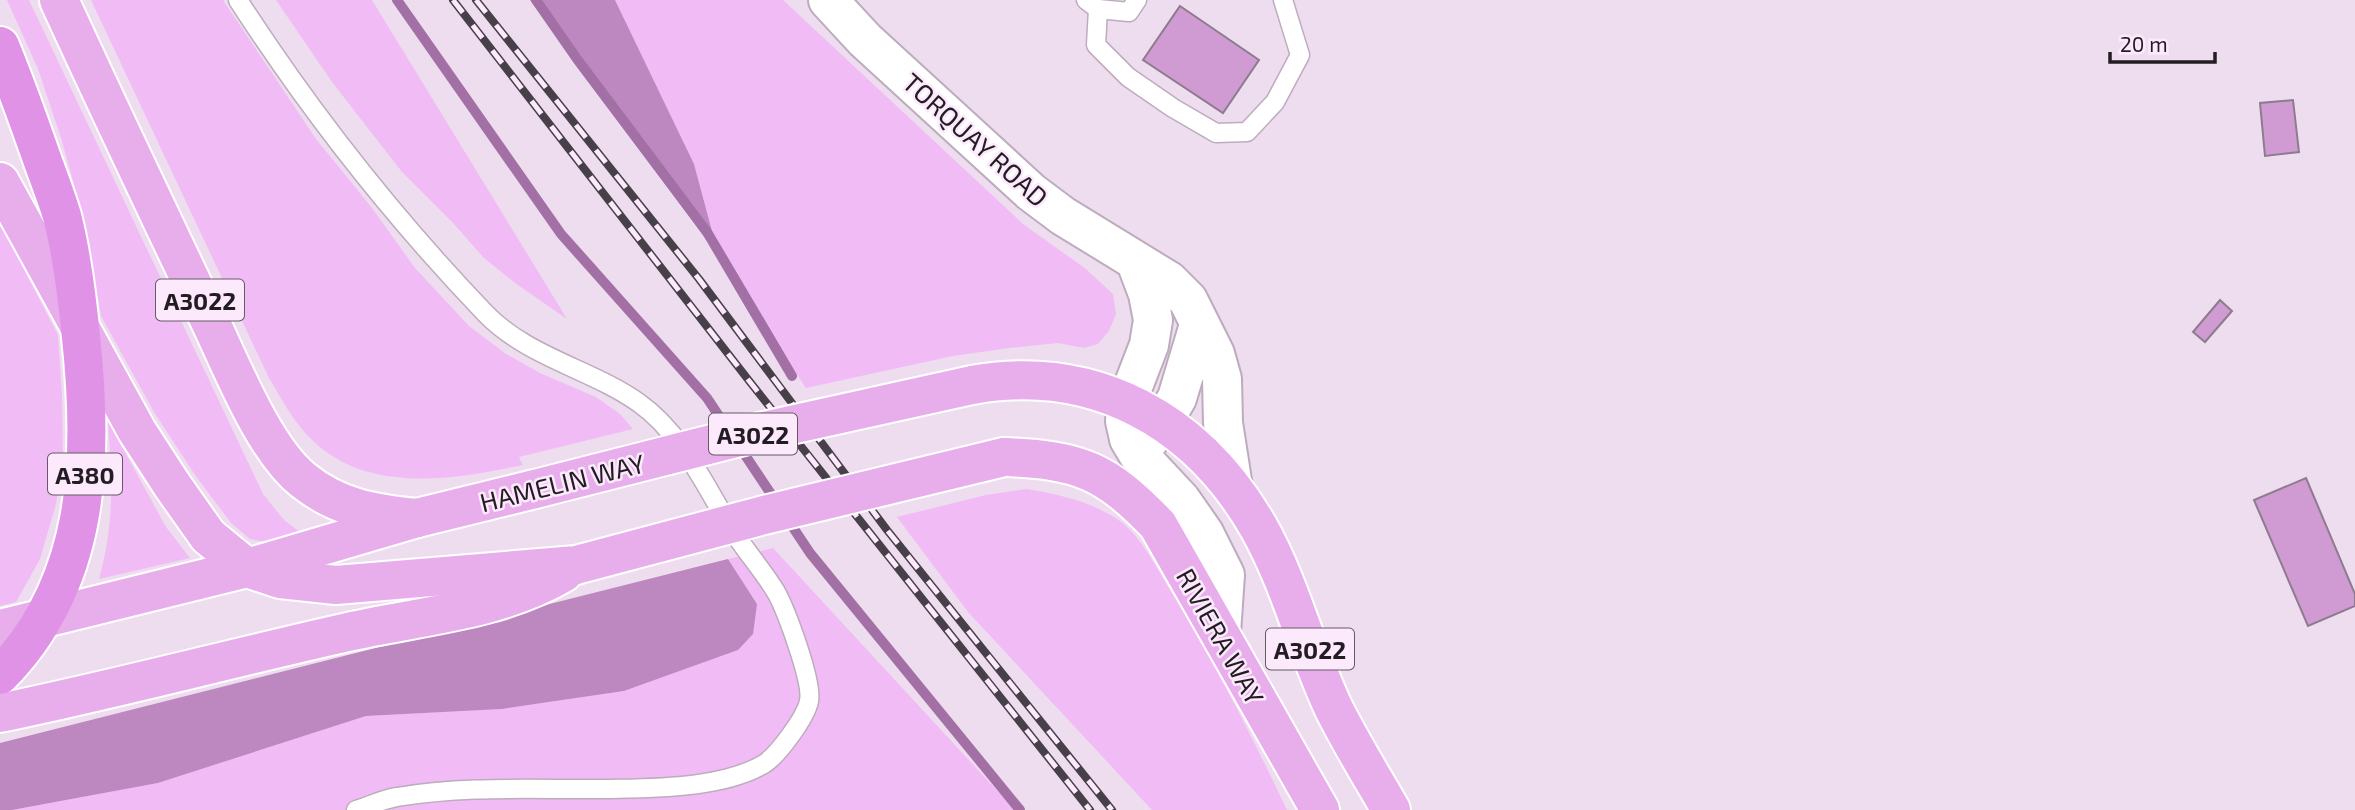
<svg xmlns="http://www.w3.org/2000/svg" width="2355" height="810" font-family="'Exo 2',sans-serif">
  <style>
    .green { fill: #f1bcf5 }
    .forest { fill: #bd88c0 }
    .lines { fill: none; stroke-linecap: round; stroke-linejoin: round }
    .stream { stroke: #a370a6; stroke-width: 10 }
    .building { fill: #d09ad3; stroke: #8c7c8d; stroke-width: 2 }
    .service-casing { stroke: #bdacbe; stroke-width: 21 }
    .tertiary-casing { stroke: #bdacbe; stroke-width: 42 }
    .primary-casing { stroke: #fff; stroke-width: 42 }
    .trunk-casing { stroke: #fff; stroke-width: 42 }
    .service { stroke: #fff; stroke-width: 18 }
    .tertiary { stroke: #fff; stroke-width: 38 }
    .primary { stroke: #e8aeec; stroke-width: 38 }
    .trunk { stroke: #e093e6; stroke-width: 38 }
    .rail-casing { stroke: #484048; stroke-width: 8 }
    .rail { stroke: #fce9fc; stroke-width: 5; stroke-dasharray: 16; stroke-linecap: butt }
    .primary-bridge-casing { stroke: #fff; stroke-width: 42; stroke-linecap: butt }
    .primary-bridge { stroke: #e8aeec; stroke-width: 38 }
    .labels { text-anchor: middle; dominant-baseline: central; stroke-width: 5; stroke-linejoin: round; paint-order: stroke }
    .shield { fill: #fce9fc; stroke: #645a64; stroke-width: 2 }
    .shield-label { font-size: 24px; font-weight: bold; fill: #231d23 }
    .street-label { font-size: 26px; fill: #231d23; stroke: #fce9fc }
  </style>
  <rect width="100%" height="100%" fill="#eedcef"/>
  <g class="green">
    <path d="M7,0h22l234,494 21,26 17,13 -36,9 -15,-3 -19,-16 -36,-48 -41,-63 -53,-96 -21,-110 -19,-68 -23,-69z"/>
    <path d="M91,0h132l93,139 56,69 43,60 54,58 37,28 34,19 56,24 24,17 13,15 -114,28 4,8c-71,15 -159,30 -215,-29 -16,-17 -27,-38 -39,-58z"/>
    <path d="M276,0h96l195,319 -52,-36 -31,-25 -30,-34 -52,-52 -70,-90z"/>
    <path d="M615,0h168l240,224 63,45 27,25 3,20 -7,17 -11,13 -14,4 -26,-5 -49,5 -56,8 -147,32 -87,-131 -25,-93z"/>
    <path d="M0,223l58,112 4,60 1,63 -7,46 -16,55 -24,43 -16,4z"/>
    <path d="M108,421l58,106 24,31 -91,21c16,-58 13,-99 9,-158z"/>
    <path d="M1027,489c30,5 61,12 87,28 25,15 40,47 55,71 44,72 82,146 118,222h-135l-184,-198 -71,-95 89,-22z"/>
    <path d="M773,548l242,262h-1003l146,-27 208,-67 136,-7 122,-18 114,-41 19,-46 -29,-45z"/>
  </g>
  <g class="forest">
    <path d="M530,0h85l79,164 25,93z"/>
    <path d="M728,559l29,45 -4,30 -15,16 -114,41 -122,18 -136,7 -208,67 -146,27h-12v-67z"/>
  </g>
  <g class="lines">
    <g class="stream">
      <path d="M397,0l164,234 146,164 70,105"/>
      <path d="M536,0l41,59 130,173 85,144"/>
      <path d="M786,517l24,36 210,257"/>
    </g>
  </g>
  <g class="building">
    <path d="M1180,6l79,54 -36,53 -80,-53z"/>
    <path d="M2293,100l6,52 -34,4 -5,-53z"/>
    <path d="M2220,300l12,11 -27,31 -12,-10z"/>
    <path d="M2306,478l49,116v12l-47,20 -54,-126z"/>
  </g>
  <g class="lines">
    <defs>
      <g id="service">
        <path d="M238,0c73,113 155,217 247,313 42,44 106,56 154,90 45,32 67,86 96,131 13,20 29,38 41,58 10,18 37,90 33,109 -3,16 -31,54 -45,63 -41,24 -106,24 -153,25 -70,1 -144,-4 -214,8 -14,2 -27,9 -41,13"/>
        <path d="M1086,0l12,9 31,3 8,-12"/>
        <path d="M1098,9l-2,36 32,32 45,31 43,25 31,-1 28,-30 25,-47 -17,-55"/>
      </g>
      <g id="tertiary">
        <path d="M828,0l37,40 166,152 32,24 106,65 19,19 27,54 7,25 1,44 10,64"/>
        <path d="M1136,262l12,32 5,26 -4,25 -22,57 -2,19 4,18 9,15 43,46 23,33 21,42 -4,58"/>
        <path d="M1142,449l21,-27 14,-24 22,-73"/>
      </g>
      <g id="primary">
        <path d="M59,0c49,107 100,214 151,321 22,46 54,128 93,159 35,28 71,34 114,38"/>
        <path d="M0,182l137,249 35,54 36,51 39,32 33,11 56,6 240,-20"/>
        <path d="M972,385c123,-22 226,36 287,143 32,57 47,122 75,181 17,34 38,68 57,101"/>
        <path d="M1004,457c76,3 101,13 154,68l162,285"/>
        <path d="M0,629l247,-61 170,-50 118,-29"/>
        <path d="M0,713c117,-24 232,-55 348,-81 71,-16 151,-21 215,-59"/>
      </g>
      <path id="trunk" d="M0,46c15,36 28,73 41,110 7,20 15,40 21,60 10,39 15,81 19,121 13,121 10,246 -81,338"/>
    </defs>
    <use href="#service" class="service-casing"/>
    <use href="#tertiary" class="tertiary-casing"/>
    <use href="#primary" class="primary-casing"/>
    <use href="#trunk" class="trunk-casing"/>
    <use href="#service" class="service"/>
    <use href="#tertiary" class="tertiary"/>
    <use href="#primary" class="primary"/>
    <use href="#trunk" class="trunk"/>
    <defs>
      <g id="rail">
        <path d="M453,0l297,382 340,428"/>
        <path d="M476,0l223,279 188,251 225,280"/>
      </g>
    </defs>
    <use href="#rail" class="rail-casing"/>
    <use href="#rail" class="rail"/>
    <defs>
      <g id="primary-bridge">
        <path d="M535,489l224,-57 213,-47"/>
        <path d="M576,565l188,-50 240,-58"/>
      </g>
    </defs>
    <use href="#primary-bridge" class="primary-bridge-casing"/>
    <use href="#primary-bridge" class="primary-bridge"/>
  </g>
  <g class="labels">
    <g class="shield">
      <rect x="156" y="279.5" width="88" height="41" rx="5"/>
      <rect x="709" y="413.5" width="88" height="41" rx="5"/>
      <rect x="48" y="453.5" width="74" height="41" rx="5"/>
      <rect x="1266" y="628.5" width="88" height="41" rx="5"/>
    </g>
    <g class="shield-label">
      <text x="200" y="300">A3022</text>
      <text x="753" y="434">A3022</text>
      <text x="85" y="474">A380</text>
      <text x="1310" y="649">A3022</text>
    </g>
    <g class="street-label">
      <text transform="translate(976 139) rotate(42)">TORQUAY ROAD</text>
      <text transform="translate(562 482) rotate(-14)">HAMELIN WAY</text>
      <text transform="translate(1221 636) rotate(61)">RIVIERA WAY</text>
    </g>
  </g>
  <path d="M2110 52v10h105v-10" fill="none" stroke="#231d23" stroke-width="3.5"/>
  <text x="2120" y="52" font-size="21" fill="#231d23" stroke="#fce9fc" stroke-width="5" paint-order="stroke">20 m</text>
</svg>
